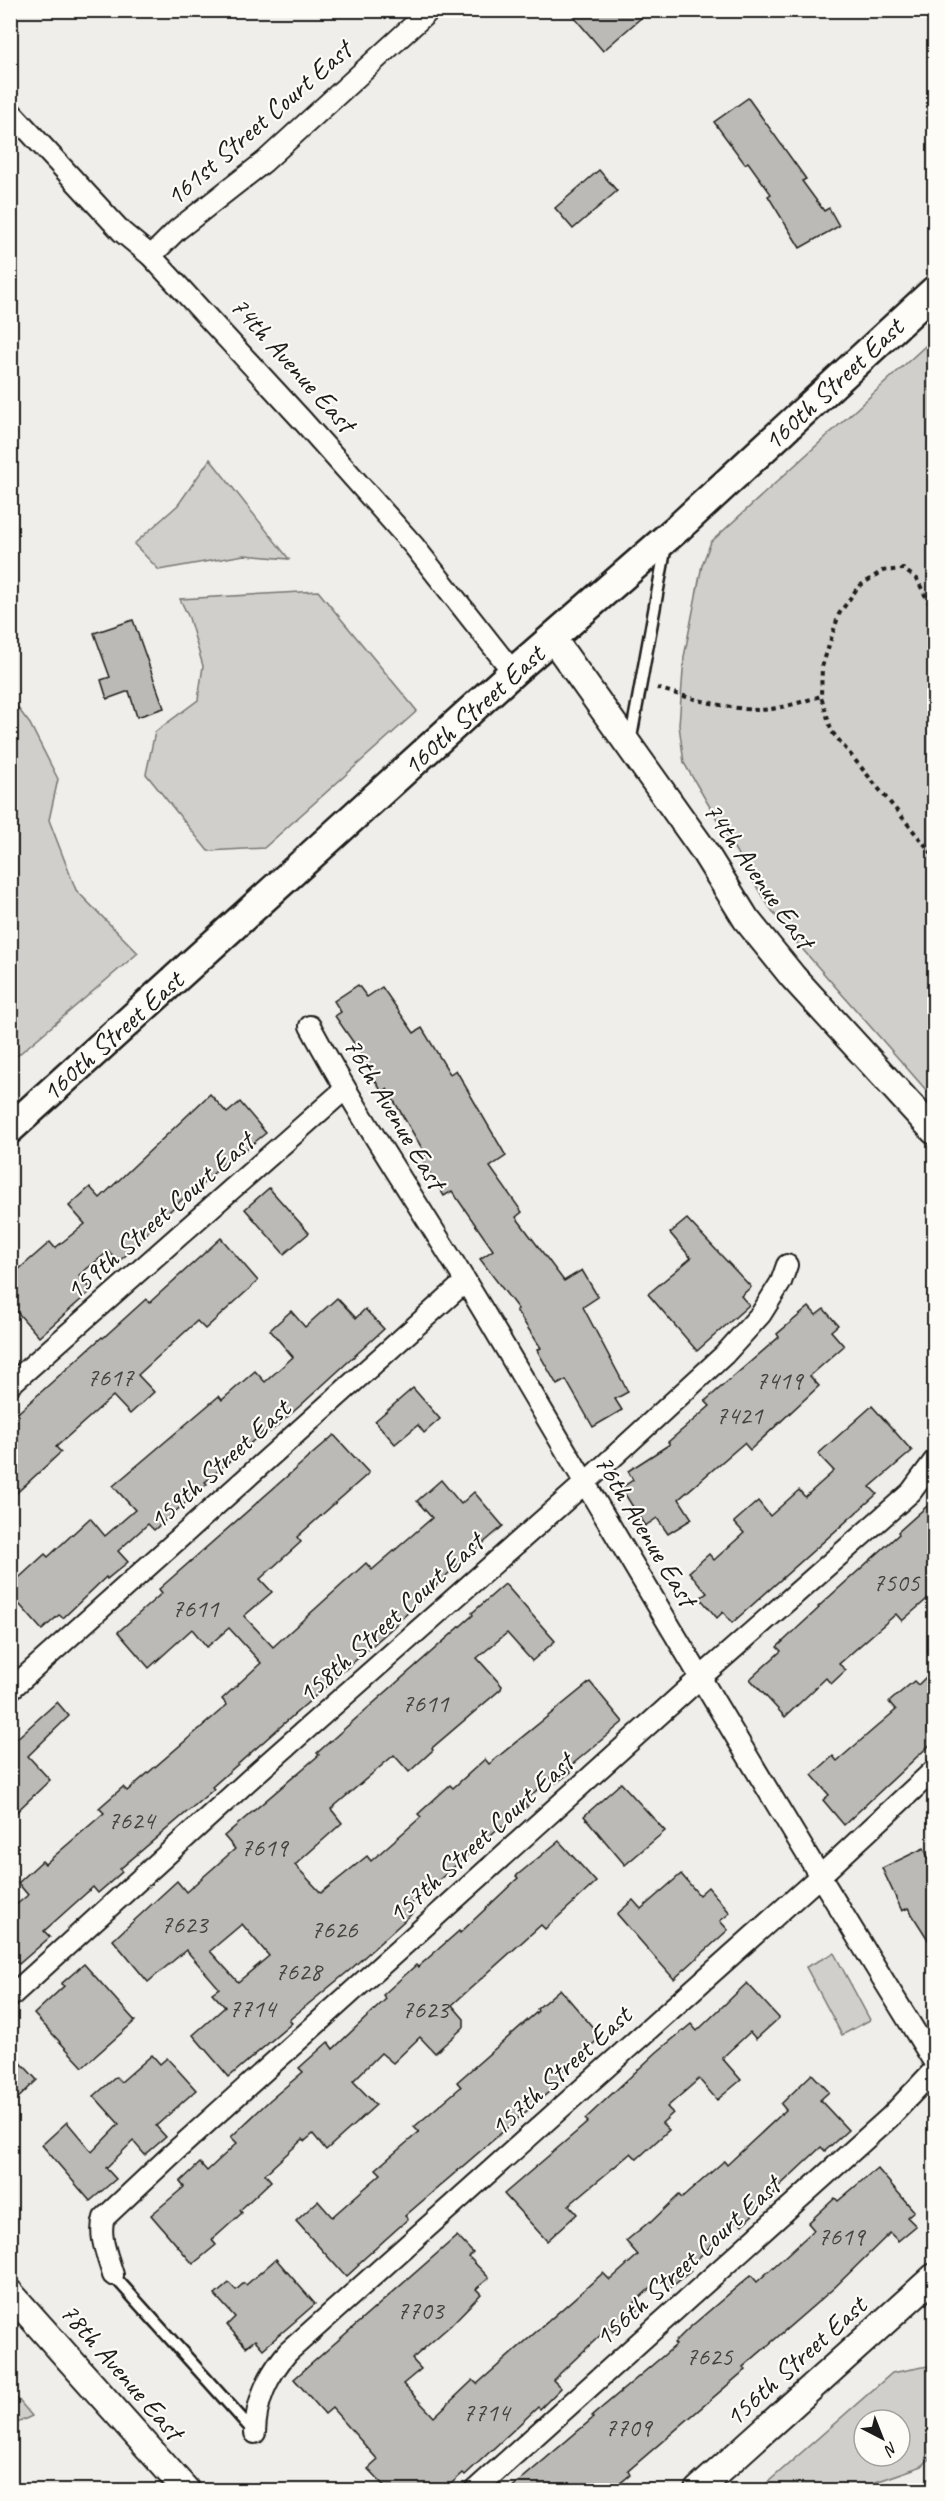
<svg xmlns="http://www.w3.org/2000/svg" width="945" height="2501" font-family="Caveat,sans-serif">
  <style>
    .green { fill: #d0cfcc; stroke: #767674; stroke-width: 1.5; fill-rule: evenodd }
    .building { fill: #bbbab6; stroke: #1c1c1c; stroke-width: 1.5; fill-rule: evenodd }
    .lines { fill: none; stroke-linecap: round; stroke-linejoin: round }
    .service-casing { stroke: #1c1c1c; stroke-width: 15 }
    .minor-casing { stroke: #1c1c1c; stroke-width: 24 }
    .tertiary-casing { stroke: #1c1c1c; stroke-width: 30 }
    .secondary-casing { stroke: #1c1c1c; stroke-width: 33 }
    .path { stroke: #1c1c1c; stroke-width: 4; stroke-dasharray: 4.5 4.5; stroke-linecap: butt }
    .service { stroke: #fdfcf7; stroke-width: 10 }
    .minor { stroke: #fdfcf7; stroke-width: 20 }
    .tertiary { stroke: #fdfcf7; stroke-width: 26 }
    .secondary { stroke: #fdfcf7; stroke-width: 28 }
    .labels { text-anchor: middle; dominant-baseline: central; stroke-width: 4.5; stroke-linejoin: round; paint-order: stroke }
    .number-label { font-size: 26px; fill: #444442 }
    .street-label { font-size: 28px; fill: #1c1c1c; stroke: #fdfcf7 }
  </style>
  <rect width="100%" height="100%" fill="#f0eeea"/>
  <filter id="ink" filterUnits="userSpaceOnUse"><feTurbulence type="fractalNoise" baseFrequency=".0167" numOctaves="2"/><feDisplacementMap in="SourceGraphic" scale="12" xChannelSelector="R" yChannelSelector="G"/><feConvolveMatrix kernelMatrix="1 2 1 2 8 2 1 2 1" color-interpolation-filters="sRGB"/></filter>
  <g filter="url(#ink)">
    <g class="green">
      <path d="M934,338v761l-151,-172 -22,-33 -77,-131 -5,-38 5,-68 18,-92 9,-23z"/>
      <path d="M210,459l79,100 -45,-4 -85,15 -25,-26 44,-39z"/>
      <path d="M318,591l99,120 -153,137 -56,3 -62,-77 9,-42 43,-32 5,-34 -14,-48 -9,-19z"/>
      <path d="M11,699l19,25 28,55 -9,41 27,70 62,63 -127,108z"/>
      <path d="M834,1953l36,67 -28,15 -36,-68z"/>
      <path d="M928,2366l6,6v83l-12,11 -69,24h-94l133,-117zM864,2420h36v36h-36z"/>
      <path d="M11,2391l21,25 -21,10h-1z"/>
    </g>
    <g class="building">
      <path d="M568,10h82l-47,41z"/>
      <path d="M748,98l58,81 -4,2 22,30 5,-3 10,18 -39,22 -32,-52 3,-2 -23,-32 -3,2 -31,-42z"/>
      <path d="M599,170l18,21 -44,38 -18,-21z"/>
      <path d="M133,620l31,88 -27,9 -8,-26 -22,8 -6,-19 9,-3 -16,-44z"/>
      <path d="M358,985l9,12 15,-10 32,46 8,-5 28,46 6,-4 50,86 -16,11 32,45 -6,5 48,64 18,-11 16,27 -15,10 45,85 -13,7 7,11 -29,17 -27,-47 -9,5 -20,-35 4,-2 -25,-38 2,-1 -38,-50 13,-9 -41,-59 -8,5 -23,-38 5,-3 -39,-66 -5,3 -17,-28 2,-2 -32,-46 6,-4 -7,-11z"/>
      <path d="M210,1094l17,19 13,-11 26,31 -26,21 -3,-3 -48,46 -2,-2 -50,47 2,2 -21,18 -9,-11 -30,24 13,15 -53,47 -29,-33v-27l40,-35 5,6 30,-24 -16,-18 21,-19 10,11z"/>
      <path d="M269,1188l40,45 -25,21 -39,-45z"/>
      <path d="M687,1219l64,68 -10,9 8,9 -52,46 -49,-57 43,-36 -21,-25z"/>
      <path d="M221,1238l37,43 -53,48 -8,-8 -59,54 16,17 -24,22 -17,-18 -57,51 5,5 -51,47v-79l92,-83 1,1 43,-39 3,4z"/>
      <path d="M337,1298l19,20 9,-9 19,20 -83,76 -31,27 -3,-3 -62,53 2,2 -53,46 -6,-6 -30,27 10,11 -21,17 -1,-2 -43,41 -4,-3 -17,15 -22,-25 -10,8v-27l35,-32 3,3 42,-39 15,18 30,-26 -22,-24 106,-90 3,4 33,-29 10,11 28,-25 -23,-27 21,-19 14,16z"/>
      <path d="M809,1307l7,8 8,-6 14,16 -7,6 13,15 -34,30 9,10 -69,64 -6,-7 -65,56 13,20 -24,15 -11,-16 -12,8 -24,-38 12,-8 -5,-9 42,-27 -2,-2 42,-36 -5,-5 74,-64 -2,-3z"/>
      <path d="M413,1388l27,31 -16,14 -6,-8 -23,19 -20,-23z"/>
      <path d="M872,1406l40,45 -42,36 7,7 -145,129 -9,-11 -6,6 -17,-20 7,-5 -18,-21 20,-18 5,6 30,-27 -10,-11 24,-21 12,15 29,-26 6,7 29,-26 -16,-17z"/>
      <path d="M334,1435l35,38 -72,64 4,5 -41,37 12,13 -28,24 29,31 93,-84 6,7 60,-52 -15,-17 24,-21 20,24 13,-12 29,34 -53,46 -60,58 -178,157 2,2 -94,80 2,3 -24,21 -5,-6 -49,44 6,6 -31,27 -9,-10v-44l18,-15 -10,-12 24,-22 3,3 59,-51 -5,-5 24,-21 4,4 100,-86 -5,-6 39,-36 -32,-35 -22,19 -15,-18 -43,39 -31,-36 44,-39 -3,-4z"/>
      <path d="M934,1500v93l-32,28 -6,-7 -57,50 7,6 -15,14 -5,-6 -41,39 -35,-38 31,-28 -4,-4 42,-39 -1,-1 81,-73 -1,-2z"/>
      <path d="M505,1584l50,57 -23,20 -25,-28 -30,25 25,28 -1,3 -69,59 1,2 -24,22 -15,-17 -63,54 11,14 -47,42 26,28 46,-37 4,5 50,-44 -3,-3 32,-29 3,3 32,-29 4,5 101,-82 33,40 -55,46 3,4 -15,11 -5,-6 -27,25 4,4 -25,22 -2,-2 -92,80 5,6 -63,57 -62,51 3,3 -63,54 -36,-42 32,-28 -13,-14 7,-5 -33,-38 -38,32 -35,-42 64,-59 9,11 49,-43 -11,-13 95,-81 -2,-2 156,-138 -1,-2zM242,1924l27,32 -31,26 -28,-31z"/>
      <path d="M934,1669v72l-90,84 -21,-25 6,-5 -17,-20 21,-19 4,5 59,-51 -7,-8 25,-21 4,4z"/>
      <path d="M57,1702l12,14 -41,40 22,24 -40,38v-81l4,4z"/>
      <path d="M621,1783l44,48 -40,34 -41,-49z"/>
      <path d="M559,1841l37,41 -51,47 -4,-4 -89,80 12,14v8l-29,26 -15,-16 -27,26 -12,-10 -28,28 23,24 -50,45 -13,-16 -8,7 -2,-2 -38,35 6,7 -31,29 2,3 -30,27 4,5 -23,19 -42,-49 33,-28 -4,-5 20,-19 7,8 30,-28 -6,-6 39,-37 33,-28 -4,-4 29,-26 5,7 53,-50 -3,-4 33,-30 2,2 41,-36 1,2 58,-55 -2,-2z"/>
      <path d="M924,1848l10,23v78l-26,-41 -6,3 -20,-43z"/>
      <path d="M681,1874l18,21 9,-8 22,26 -10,8 8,9 -54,49 -57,-65 16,-14 8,9z"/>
      <path d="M84,1964l51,57 -52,46 -49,-53 30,-28 -3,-2z"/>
      <path d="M747,1983l32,35 -23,21 -6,-7 -28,26 19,22 -24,20 -18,-21 -32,28 6,6 -11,10 7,7 -32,29 -6,-6 -62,52 8,9 -30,27 -43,-47 84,-72 -3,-3 72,-67 34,-28 6,7z"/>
      <path d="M560,1989l41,48 -42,37 5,5 -159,137 3,3 -50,45 1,1 -13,12 -50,-56 22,-20 14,16 49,-43 -5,-5 43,-37 -5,-5 47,-40 -4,-5 81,-71 -1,-2z"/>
      <path d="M10,2051l27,29 -27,26z"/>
      <path d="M152,2055l8,9 7,-6 29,32 -40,36 10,11 -21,18 -12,-14 -27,27 10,11 -26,22 -48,-56 25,-23 25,30 27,-28 -25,-28 22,-19 5,5z"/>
      <path d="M812,2074l17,18 -9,8 28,30 -23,21 -4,-4 -48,45 2,2 -33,31 -5,-5 -49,48 3,3 -22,18 -9,-10 -27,25 5,6 -25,22 -4,-5 -56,53 8,8 -21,21 -2,-2 -73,68 -2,-2 -19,17h-56l-20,-21 10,-9 -46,-52 -7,6 -31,-35 163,-143 16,17 -4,4 20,21 -13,11 5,5 -30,31 -39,34 9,10 -18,15 31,33 39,-37 4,4 126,-111 7,7 28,-25 -12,-14 23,-19 1,1 29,-28 3,3 42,-37 3,4 59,-55 -5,-6z"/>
      <path d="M877,2168l37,43 -7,6 9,9 -18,15 -8,-8 -56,55 -91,79 2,3 -117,101 2,4 -18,15h-10l-6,-6 -9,6h-78l84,-72 -1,-2 84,-71 -2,-2 14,-14 63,-54 6,7 57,-52 -6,-7 27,-25 3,3z"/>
      <path d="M276,2259l39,45 -52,45 -8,-9 -9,7 -19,-22 8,-8 -20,-22 14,-12 7,7 8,-7 2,2z"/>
    </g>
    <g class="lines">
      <defs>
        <g id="service">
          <path d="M630,743l36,-198"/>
          <path d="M113,2275l141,157"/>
        </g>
        <g id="minor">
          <path d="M10,111l112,121 29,24 151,164 112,126 99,126"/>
          <path d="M151,256l26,-26 87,-68 166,-152"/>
          <path d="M310,1026c55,102 121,196 180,296 146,248 292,495 444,740"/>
          <path d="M10,1385l334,-295"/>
          <path d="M10,1690l456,-409"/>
          <path d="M10,1997l250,-227 325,-287 139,-128 37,-41 20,-32 6,-17"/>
          <path d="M113,2275c-5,-18 -15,-39 -9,-57l67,-63 529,-477 211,-186 23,-31"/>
          <path d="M255,2433c1,-32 12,-57 33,-81l531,-475 115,-107"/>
          <path d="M475,2490l415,-373 44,-47"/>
        </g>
        <g id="tertiary">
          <path d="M553,639l149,209 44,71 47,58 141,154"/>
          <path d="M10,2293l176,197"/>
          <path d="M698,2490l236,-213"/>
        </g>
        <path id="secondary" d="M10,1129l503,-457 166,-145 255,-236"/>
      </defs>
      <use href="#service" class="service-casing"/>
      <use href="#minor" class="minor-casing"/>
      <use href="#tertiary" class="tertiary-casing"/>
      <use href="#secondary" class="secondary-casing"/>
      <g class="path">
        <path d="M934,613l-17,-34 -14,-10 -21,2 -24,16 -19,27 -17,53 -1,29 11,36 102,124"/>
        <path d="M657,688c32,10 67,20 100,22 21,0 44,-8 64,-14"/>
      </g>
      <use href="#service" class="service"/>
      <use href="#minor" class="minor"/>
      <use href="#tertiary" class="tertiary"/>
      <use href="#secondary" class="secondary"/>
    </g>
  </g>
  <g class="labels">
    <g class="number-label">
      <text x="110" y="1377">7617</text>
      <text x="779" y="1380">7419</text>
      <text x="739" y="1415">7421</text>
      <text x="896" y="1582">7505</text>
      <text x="195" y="1608">7611</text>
      <text x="425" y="1703">7611</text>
      <text x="131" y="1820">7624</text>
      <text x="264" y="1847">7619</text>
      <text x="184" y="1924">7623</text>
      <text x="334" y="1929">7626</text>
      <text x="298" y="1971">7628</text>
      <text x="252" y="2008">7714</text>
      <text x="425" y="2009">7623</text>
      <text x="841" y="2236">7619</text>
      <text x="420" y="2310">7703</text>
      <text x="709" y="2356">7625</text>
      <text x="486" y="2412">7714</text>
      <text x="628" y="2427">7709</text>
    </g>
    <g class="street-label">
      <text transform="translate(258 123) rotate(-41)">161st Street Court East</text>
      <text transform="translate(293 364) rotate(48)">74th Avenue East</text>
      <text transform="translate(833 384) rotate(-43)">160th Street East</text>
      <text transform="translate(473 710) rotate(-42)">160th Street East</text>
      <text transform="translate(759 875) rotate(55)">74th Avenue East</text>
      <text transform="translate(112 1036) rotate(-42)">160th Street East</text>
      <text transform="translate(395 1113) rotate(59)">76th Avenue East</text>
      <text transform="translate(159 1216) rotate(-41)">159th Street Court East</text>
      <text transform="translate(219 1464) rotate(-42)">159th Street East</text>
      <text transform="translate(646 1530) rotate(59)">76th Avenue East</text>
      <text transform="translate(390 1618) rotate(-42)">158th Street Court East</text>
      <text transform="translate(480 1838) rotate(-42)">157th Street Court East</text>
      <text transform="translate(560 2071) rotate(-42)">157th Street East</text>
      <text transform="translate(687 2261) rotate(-42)">156th Street Court East</text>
      <text transform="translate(795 2361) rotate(-42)">156th Street East</text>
      <text transform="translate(122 2371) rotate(49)">78th Avenue East</text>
    </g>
  </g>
  <rect width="945" height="2501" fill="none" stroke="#fdfcf7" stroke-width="36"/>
  <rect x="18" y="18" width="909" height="2465" fill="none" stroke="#1c1c1c" stroke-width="2" filter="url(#ink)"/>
  <g transform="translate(882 2438) rotate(138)"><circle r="28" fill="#fdfcf7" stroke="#a3a29f" stroke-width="1.5"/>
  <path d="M0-4.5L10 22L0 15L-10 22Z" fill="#1c1c1c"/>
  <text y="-9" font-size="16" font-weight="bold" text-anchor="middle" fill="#1c1c1c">N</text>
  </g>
</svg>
